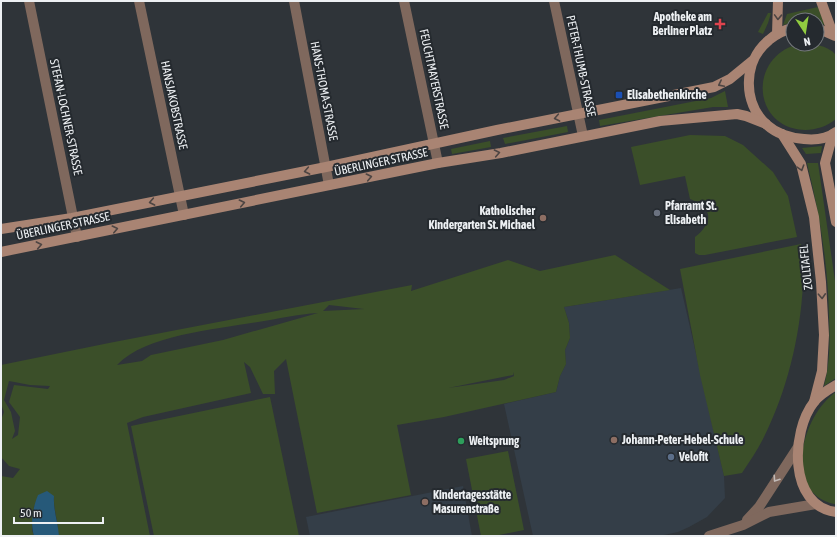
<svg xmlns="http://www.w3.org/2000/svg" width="837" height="537" font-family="'Asap Condensed',sans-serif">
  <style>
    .built { fill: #343e48 }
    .green { fill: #3b4f29; fill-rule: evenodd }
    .water { fill: #265979 }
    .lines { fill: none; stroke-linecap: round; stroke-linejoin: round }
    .street { stroke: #7f685d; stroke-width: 10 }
    .secondary { stroke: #a98473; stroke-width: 10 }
    .oneway { stroke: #4d4543 }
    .oneway2 { stroke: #c1bab7 }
    .health-dot { fill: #e0444e; stroke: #252a2f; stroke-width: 1.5 }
    .transit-dot { fill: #1a4fb4; stroke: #252a2f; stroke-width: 1.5 }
    .worship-dot { fill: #6b7280; stroke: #252a2f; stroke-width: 1.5 }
    .education-dot { fill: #8d6e63; stroke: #252a2f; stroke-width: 1.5 }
    .leisure-dot { fill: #2e9e5b; stroke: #252a2f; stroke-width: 1.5 }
    .service-dot { fill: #5c6f8a; stroke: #252a2f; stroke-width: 1.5 }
    .labels { text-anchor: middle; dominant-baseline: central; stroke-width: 4; stroke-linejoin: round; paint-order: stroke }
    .poi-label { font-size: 12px; font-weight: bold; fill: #edf0f3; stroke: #252a2f; text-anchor: start }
    .street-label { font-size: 12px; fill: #edf0f3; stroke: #252a2f }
  </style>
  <rect width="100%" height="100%" fill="#2f3439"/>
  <g class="built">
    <path d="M681,288l43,188 1,22 -18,19 -18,10 -11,5 -19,4h-126l-29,-132 52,-12 4,-16 6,-12 -1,-14 5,-12 -1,-15 -5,-16z"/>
    <path d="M463,486l9,50h-162l-4,-19z"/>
  </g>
  <g class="green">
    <path d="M818,7l7,18 -8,-2v-3h-24v2l-10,3 4,-11z"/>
    <path d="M768,13h3l-3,10 -5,11 -5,-2z"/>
    <path d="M800,44c13,0 26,0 36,11v64c-22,18 -58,14 -70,-14 -11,-27 6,-56 34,-61z"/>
    <path d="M725,91l3,16h-15l-113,19 -1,-6 112,-22z"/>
    <path d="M567,126l1,6 -63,12 -2,-6z"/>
    <path d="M690,135l35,1 18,9 30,27 15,24 9,41 -92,18h-6l-4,-2v-16c19,-15 18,-29 -5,-38l-5,-23 -45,9 -9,-38z"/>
    <path d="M490,141l1,6 -39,7 -1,-5z"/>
    <path d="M822,146l-1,7 -15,1 -4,-6z"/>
    <path d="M807,163h11l18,125v90l-12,8c6,-23 6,-45 5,-69 -1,-53 -9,-102 -22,-154z"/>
    <path d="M801,244c1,14 2,27 2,40 -3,54 -16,107 -40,155 -6,12 -14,23 -21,34l-18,3 -24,-101 -20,-106z"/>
    <path d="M615,255l55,35 -106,17 5,16 1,15 -5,12 1,14 -6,12 -4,16 -112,25 -47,8 14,70 -94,18 -31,-154 -12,12 1,23h-12l-13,-27 -6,-5 7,31 -108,24 -16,6 23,113h-92c1,-14 -5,-26 -4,-40l-20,10 -2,24 2,6h-33v-60l12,2 7,-9 -11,-3 -8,-9v-37l3,-8 -3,-8v-39l108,-22 303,-58 -1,6 97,-31 32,11zM329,305l35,4h1l-42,2zM318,313l-95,27 -72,15 -9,6 -25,4c28,-30 101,-36 141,-43 20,-3 40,-8 60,-9zM513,372l1,4 -10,4 -56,8 65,-13zM9,381l21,4 20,1 -2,3 -34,-4 -5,17 11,15 -2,18 -6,4 3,-8 -4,-19 -7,-12z"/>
    <path d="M836,392v112h-2c-53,-12 -32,-89 2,-112z"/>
    <path d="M270,397l29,139h-145l-23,-110z"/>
    <path d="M508,451l16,79 -30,6h-13l-15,-77z"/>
  </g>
  <path class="water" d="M47,491l7,5c-1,14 4,26 5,40h-25c-4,-13 -1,-29 4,-41z"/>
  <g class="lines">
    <g class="street">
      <path d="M29,1l48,236"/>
      <path d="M139,1l45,214"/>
      <path d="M294,1l35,184"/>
      <path d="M404,1l34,162"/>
      <path d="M554,1l29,135"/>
      <path d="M747,520l12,-13 39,-60"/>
      <path d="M709,536l34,-11 26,-13 47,-8"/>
    </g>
    <g class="secondary">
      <path d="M821,1l12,33"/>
      <path d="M793,28c-9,2 -17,6 -24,12 -26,21 -27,63 -2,85 10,9 23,13 37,14 10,1 23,0 32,-7"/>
      <path d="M817,28l18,8"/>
      <path d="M777,34l1,-33"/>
      <path d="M782,134l19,30 13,53 7,65 3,53 -2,36 -8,31"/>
      <path d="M833,134l-8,29 11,59"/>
      <path d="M1,229l71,-11 254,-51 171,-37 217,-43 16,-8 22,-18"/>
      <path d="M1,252l437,-89 63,-10 159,-32 77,-7 9,2 20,8"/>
      <path d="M836,385c-7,4 -17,10 -22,17 -23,29 -26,104 22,110"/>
    </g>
  </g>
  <defs><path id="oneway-chevron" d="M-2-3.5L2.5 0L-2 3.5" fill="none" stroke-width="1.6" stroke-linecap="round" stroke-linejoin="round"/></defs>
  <g class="oneway">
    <use href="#oneway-chevron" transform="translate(778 17) rotate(92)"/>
    <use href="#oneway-chevron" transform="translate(721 84) rotate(153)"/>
    <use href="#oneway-chevron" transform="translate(557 118) rotate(169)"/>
    <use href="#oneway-chevron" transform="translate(497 153) rotate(-11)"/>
    <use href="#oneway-chevron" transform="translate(801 168) rotate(73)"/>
    <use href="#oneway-chevron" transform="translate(307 171) rotate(169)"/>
    <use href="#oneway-chevron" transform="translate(369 177) rotate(-12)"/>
    <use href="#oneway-chevron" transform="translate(152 202) rotate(169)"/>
    <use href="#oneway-chevron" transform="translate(242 203) rotate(-12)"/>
    <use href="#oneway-chevron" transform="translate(115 229) rotate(-13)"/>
    <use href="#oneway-chevron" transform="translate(39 245) rotate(-11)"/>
    <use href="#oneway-chevron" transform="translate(822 296) rotate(87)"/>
  </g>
  <use class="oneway2" href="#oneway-chevron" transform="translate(776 479) rotate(124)"/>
  <path class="health-dot" d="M718 18h4v4h4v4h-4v4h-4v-4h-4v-4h4z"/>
  <rect class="transit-dot" x="615" y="91" width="8" height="8" rx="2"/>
  <circle class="worship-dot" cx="657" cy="213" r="4"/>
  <g class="education-dot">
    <circle cx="543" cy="218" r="4"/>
    <circle cx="614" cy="440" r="4"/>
    <circle cx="425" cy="502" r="4"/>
  </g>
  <circle class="leisure-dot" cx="461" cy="441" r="4"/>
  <circle class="service-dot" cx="671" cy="457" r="4"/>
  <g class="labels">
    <g class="poi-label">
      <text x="712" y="17" text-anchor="end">Apotheke am<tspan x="712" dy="14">Berliner Platz</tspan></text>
      <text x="627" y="95">Elisabethenkirche</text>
      <text x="665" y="206">Pfarramt St.<tspan x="665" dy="14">Elisabeth</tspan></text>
      <text x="535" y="211" text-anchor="end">Katholischer<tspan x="535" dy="14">Kindergarten St. Michael</tspan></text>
      <text x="622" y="440">Johann-Peter-Hebel-Schule</text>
      <text x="469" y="441">Weitsprung</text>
      <text x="679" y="457">Velofit</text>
      <text x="433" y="495">Kindertagesstätte<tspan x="433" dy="14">Masurenstraße</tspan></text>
    </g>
    <g class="street-label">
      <text transform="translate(581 66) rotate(78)">PETER-THUMB-STRASSE</text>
      <text transform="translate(434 79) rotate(78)">FEUCHTMAYERSTRASSE</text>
      <text transform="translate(324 91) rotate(79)">HANS-THOMA-STRASSE</text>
      <text transform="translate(174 105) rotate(78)">HANSJAKOBSTRASSE</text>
      <text transform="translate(66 117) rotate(78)">STEFAN-LOCHNER-STRASSE</text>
      <text transform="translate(381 162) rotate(-12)">ÜBERLINGER STRASSE</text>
      <text transform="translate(63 226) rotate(-12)">ÜBERLINGER STRASSE</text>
      <text transform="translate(806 267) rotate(-96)">ZOLLTAFEL</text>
    </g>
  </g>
  <rect width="837" height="537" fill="none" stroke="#edf0f3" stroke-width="4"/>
  <g transform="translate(805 32) rotate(168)"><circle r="19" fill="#252a2f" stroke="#75797d"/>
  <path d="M0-3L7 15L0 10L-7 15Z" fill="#91cd40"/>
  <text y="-6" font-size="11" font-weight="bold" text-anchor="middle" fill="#edf0f3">N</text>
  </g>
  <path d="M14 517v6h89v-6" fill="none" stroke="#edf0f3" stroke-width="2"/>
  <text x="20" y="517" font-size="12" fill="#edf0f3" stroke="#252a2f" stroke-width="3" paint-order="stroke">50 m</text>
</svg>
